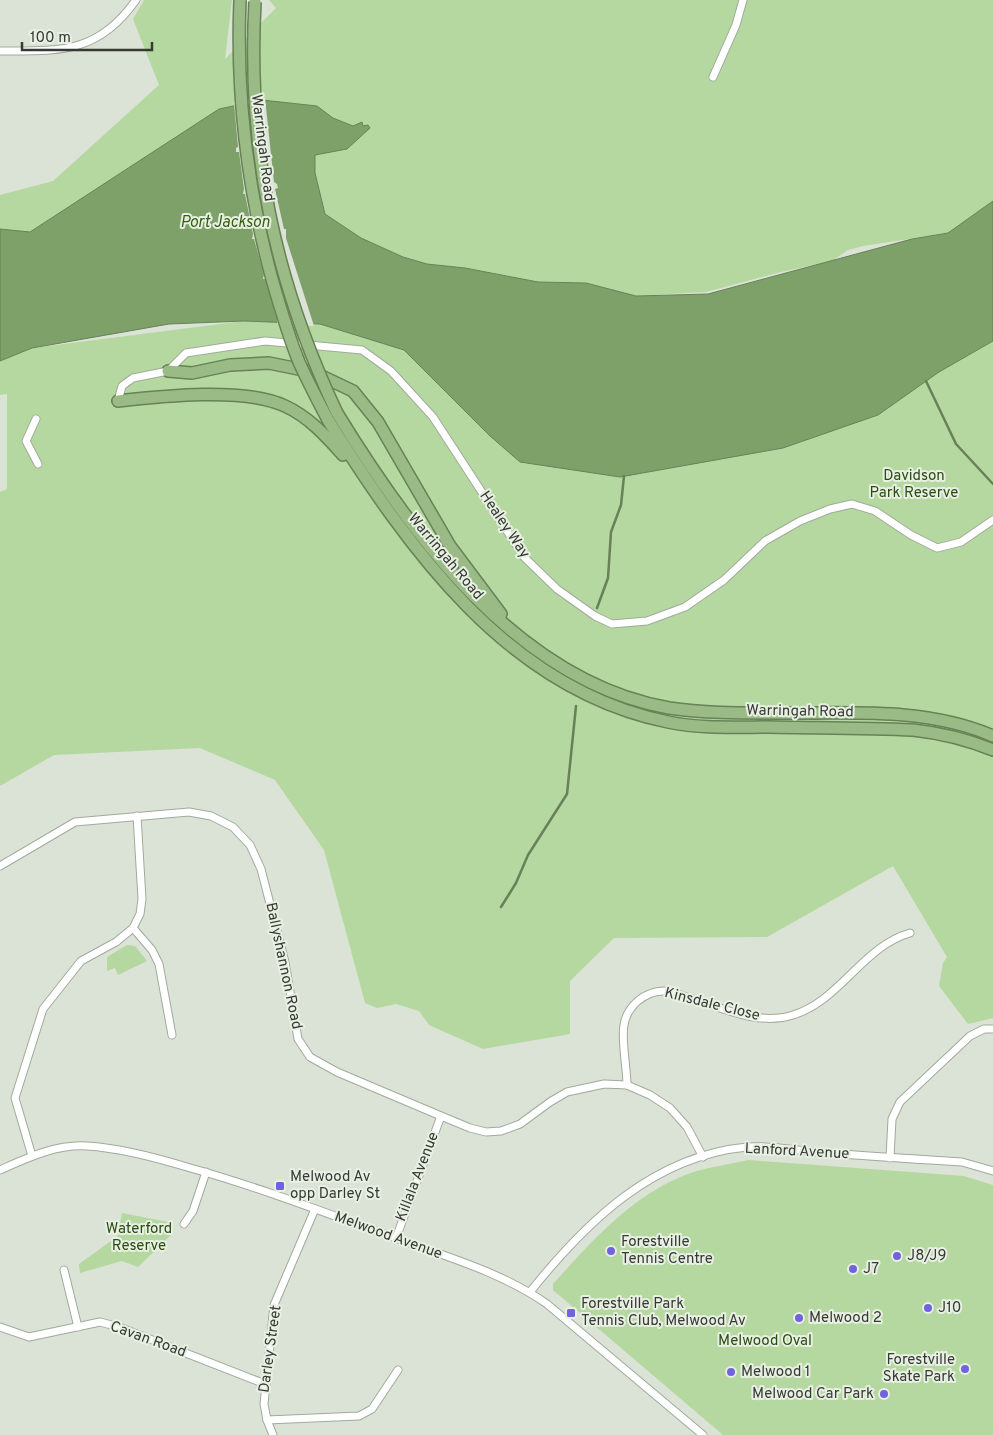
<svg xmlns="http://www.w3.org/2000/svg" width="993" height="1435" font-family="Overpass,sans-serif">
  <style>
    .green { fill: #b5d8a0 }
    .water { fill: #7ea069; stroke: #688159 }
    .pier { fill: #dae3d5 }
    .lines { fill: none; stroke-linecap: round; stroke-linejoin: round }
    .stream { stroke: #688159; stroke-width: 2.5 }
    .minor-casing { stroke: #a1aa9c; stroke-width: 9 }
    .trunk-casing { stroke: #678256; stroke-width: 14 }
    .minor { stroke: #fff; stroke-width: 7 }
    .trunk { stroke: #9abb86; stroke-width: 11 }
    .trunk-bridge-casing { stroke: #678256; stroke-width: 14; stroke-linecap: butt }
    .trunk-bridge { stroke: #9abb86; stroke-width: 11 }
    .poi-dot { fill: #7163de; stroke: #e7f0e2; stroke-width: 2 }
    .labels { text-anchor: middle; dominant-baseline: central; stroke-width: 4; stroke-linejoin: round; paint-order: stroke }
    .street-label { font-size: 15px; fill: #363934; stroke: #e7f0e2 }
    .park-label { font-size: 15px; fill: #2b4c11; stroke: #e7f0e2 }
    .poi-label { font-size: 15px; fill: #363934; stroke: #e7f0e2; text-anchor: start }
    .water-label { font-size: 16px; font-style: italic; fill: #355f0f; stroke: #e7f0e2 }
  </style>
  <rect width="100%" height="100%" fill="#dae3d5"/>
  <g class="green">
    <path d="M144,0h88l-7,59 51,-51 -7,-8h724v201l-45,32 -85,13 -15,4 -16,11 -51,11 -75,20 -70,4 -50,-13 -48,-1 -73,-14 -38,-4 -24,-7 -42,-19 -36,-24 -10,-41v-18l32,-6 16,-23 -1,-3 -9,3 -20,-8 -16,-12 -98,3 -189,123 -30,-3v-34l53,-14 106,-96 -26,-66z"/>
    <path d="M244,321l76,3 84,26 86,86 130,41 163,-29 95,-33 61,-43 54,-31v677l-25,6 -29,-38 4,-23 4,-6 -54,-91 -126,71 -153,1 -44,43v53l-87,15 -54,-24 -10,-14 -23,-7 -19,4 -12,-5 -41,-153 -49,-70 -75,-32 -146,7 -54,31v-294l7,-3v-95l-7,1v-34l32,-13z"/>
    <path d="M127,945l8,1 12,15 -29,14 -3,-7 -8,3v-14z"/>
    <path d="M748,1160l216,16 29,9v250h-270l-170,-145v-6c39,-43 79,-89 135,-110 19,-7 40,-9 60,-14z"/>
    <path d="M122,1213l46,9 4,12 -34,33 -16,-6 -42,12 -1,-9 39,-28z"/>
  </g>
  <path class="water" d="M262,100l55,6 16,12 20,8 9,-4 1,4 5,-1 2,3 -23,21 -32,6v18l10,41 36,24 42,19 24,7 38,4 73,14 48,1 50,13 72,-2 204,-55 36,-6 45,-32v140l-54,31 -61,43 -95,33 -163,29 -100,-15 -30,-26 -86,-86 -84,-26 -76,-3 -75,3 -137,24 -32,13v-132l30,3 189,-123z"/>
  <path class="pier" d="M261,97l4,1 9,84 3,2 1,4 -3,1 9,40h2v9l28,88 -34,-1 -3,-3v-5l-11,-38h-3l1,-5 -10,-35h-2l1,-5 -8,-40h-2l1,-5 -5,-37h-3v-4l2,-1 -4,-44z"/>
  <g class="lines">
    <g class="stream">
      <path d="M926,381l30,63 37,40"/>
      <path d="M597,608l11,-30 3,-46 10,-27 3,-29"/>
      <path d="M501,907l15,-24 12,-28 39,-61 9,-88"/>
    </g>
    <defs>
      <g id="minor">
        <path d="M0,51c60,0 98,3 136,-51"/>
        <path d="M713,77l23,-52 7,-25"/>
        <path d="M118,401l4,-15 11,-8 35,-7 18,-18 79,-12 97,9 29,21 42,46 91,140 33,32 38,27 17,8 35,-3 38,-14 39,-27 41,-39 35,-20 30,-12 22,-5 23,7 36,24 26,13 24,-6 32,-22"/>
        <path d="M36,419l-10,22 12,23"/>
        <path d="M0,866l75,-44 114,-10 22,4 22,11 17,18 11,24 24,93 13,77 12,18 27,15 104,44 29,12 16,4 15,-1 19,-7 30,-22 17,-10 37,-8 23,1 23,10 20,13 17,19 16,30"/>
        <path d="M133,928l19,22 7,14 13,71"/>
        <path d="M627,1085c0,-16 -6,-46 -3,-60 3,-19 21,-34 40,-34 8,0 18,5 26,7 32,10 69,28 103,17 47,-14 70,-69 117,-82"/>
        <path d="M32,1156l-17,-58 28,-89 38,-48 35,-19 17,-14 7,-14 2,-15 -5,-83"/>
        <path d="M890,1158l2,-39 8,-17 70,-66 14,-7h9"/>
        <path d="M0,1170c27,-12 56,-26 87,-24 33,2 67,11 100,21 68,19 134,44 200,68 54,20 113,36 160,69l156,131"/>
        <path d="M184,1224l9,-13 13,-39"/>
        <path d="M396,1238l45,-122"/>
        <path d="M64,1270l14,57"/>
        <path d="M530,1292c56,-70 123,-136 217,-145 21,-2 46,3 68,5 49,4 98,7 147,10l31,9"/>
        <path d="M0,1327l29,10 71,-15 19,5 146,57"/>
        <path d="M267,1420l92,-4 13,-7 26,-39"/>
        <path d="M273,1435l-6,-15 -3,-16 10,-99 41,-96"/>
      </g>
      <g id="trunk">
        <path d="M168,371l24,2 38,-8 39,-2 44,9 40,19 25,31 72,124 51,68"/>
        <path d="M118,401c45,-5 126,-14 167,5 24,11 41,30 58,49"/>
        <path d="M337,413c74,121 181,269 332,295 34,5 68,5 102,5 74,1 153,-7 222,23"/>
        <path d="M328,420c81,129 180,270 340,302 33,7 68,5 101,5 48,1 96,1 144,3 28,3 53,9 80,20"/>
      </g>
    </defs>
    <use href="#minor" class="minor-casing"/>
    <use href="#trunk" class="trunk-casing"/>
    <use href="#minor" class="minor"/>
    <use href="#trunk" class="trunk"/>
    <defs>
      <g id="trunk-bridge">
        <path d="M240,0c-4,95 7,187 32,279 8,28 16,56 27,83 9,20 19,39 29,58"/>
        <path d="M255,2c-8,147 19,278 82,411"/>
      </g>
    </defs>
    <use href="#trunk-bridge" class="trunk-bridge-casing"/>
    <use href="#trunk-bridge" class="trunk-bridge"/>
  </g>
  <g class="poi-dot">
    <rect x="275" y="1181" width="10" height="10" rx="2.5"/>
    <circle cx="611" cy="1251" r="5"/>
    <circle cx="897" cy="1256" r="5"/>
    <circle cx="853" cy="1269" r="5"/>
    <circle cx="928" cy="1308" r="5"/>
    <rect x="566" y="1308" width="10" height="10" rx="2.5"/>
    <circle cx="799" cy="1318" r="5"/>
    <circle cx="965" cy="1369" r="5"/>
    <circle cx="731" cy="1372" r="5"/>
    <circle cx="884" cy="1394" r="5"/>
  </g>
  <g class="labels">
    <g class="street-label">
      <text transform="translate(262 148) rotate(83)">Warringah Road</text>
      <text transform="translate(504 525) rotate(56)">Healey Way</text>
      <text transform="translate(445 557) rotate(50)">Warringah Road</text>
      <text transform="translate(800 712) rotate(1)">Warringah Road</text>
      <text transform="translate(283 966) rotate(78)">Ballyshannon Road</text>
      <text transform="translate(712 1005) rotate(14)">Kinsdale Close</text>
      <text transform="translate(797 1152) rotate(3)">Lanford Avenue</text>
      <text transform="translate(418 1177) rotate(-69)">Killala Avenue</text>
      <text transform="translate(388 1236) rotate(20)">Melwood Avenue</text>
      <text transform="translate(148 1340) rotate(20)">Cavan Road</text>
      <text transform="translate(271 1349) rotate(-82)">Darley Street</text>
    </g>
    <g class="park-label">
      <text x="914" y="476">Davidson<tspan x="914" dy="17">Park Reserve</tspan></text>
      <text x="139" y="1229">Waterford<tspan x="139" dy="17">Reserve</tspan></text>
      <text x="765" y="1341">Melwood Oval</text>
    </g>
    <g class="poi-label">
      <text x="290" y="1177">Melwood Av<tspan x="290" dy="17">opp Darley St</tspan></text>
      <text x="621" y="1242">Forestville<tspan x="621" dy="17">Tennis Centre</tspan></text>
      <text x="907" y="1256">J8/J9</text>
      <text x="863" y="1269">J7</text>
      <text x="581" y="1304">Forestville Park<tspan x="581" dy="17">Tennis Club, Melwood Av</tspan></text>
      <text x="938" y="1308">J10</text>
      <text x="809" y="1318">Melwood 2</text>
      <text x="955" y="1360" text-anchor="end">Forestville<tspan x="955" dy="17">Skate Park</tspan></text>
      <text x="741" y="1372">Melwood 1</text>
      <text x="874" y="1394" text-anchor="end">Melwood Car Park</text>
    </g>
    <g class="water-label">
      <text x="225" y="223">Port Jackson</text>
    </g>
  </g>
  <path d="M22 42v8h130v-8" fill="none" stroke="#363934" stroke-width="2.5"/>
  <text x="30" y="42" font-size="15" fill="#363934" stroke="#e7f0e2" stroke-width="4" paint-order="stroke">100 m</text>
</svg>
